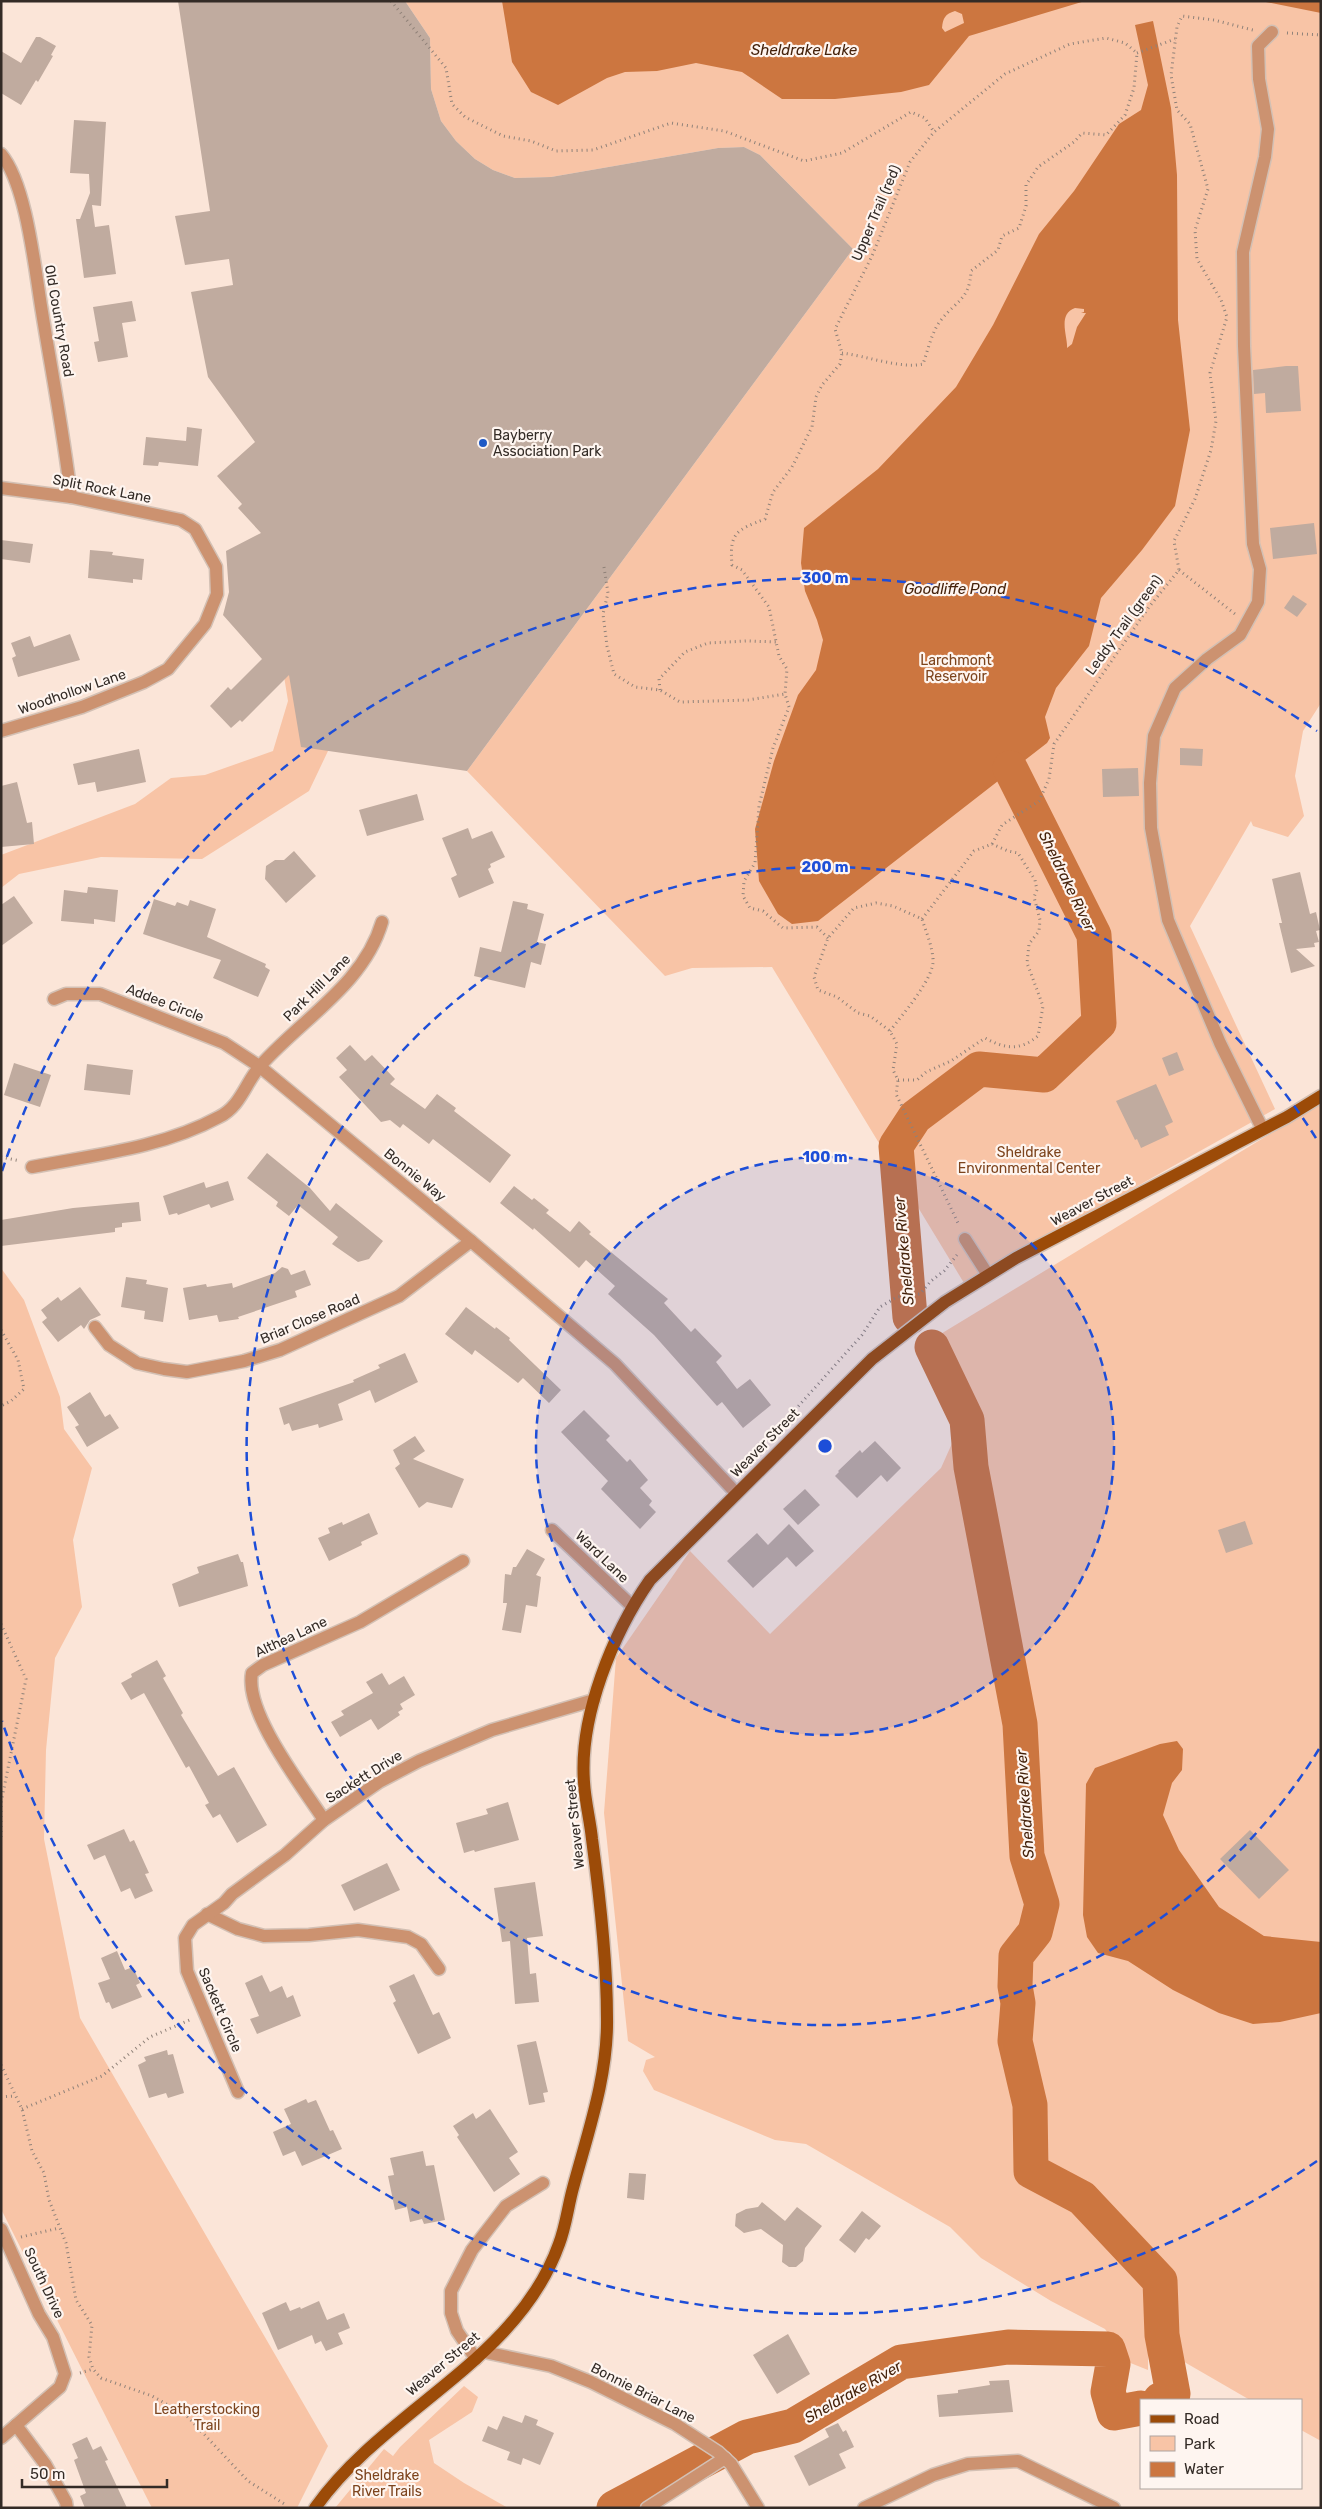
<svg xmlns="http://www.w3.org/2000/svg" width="1322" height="2509" font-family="Rubik,sans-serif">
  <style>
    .green { fill: #f8c4a6 }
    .water { fill: #cc7640; fill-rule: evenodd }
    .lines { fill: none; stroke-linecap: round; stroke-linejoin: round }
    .river { stroke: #cc7640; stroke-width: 35 }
    .building { fill: #c0ab9f }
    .minor-casing { stroke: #d3c0b4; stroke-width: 15 }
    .major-casing { stroke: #d3c0b4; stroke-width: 15 }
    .path { stroke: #908279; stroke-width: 3; stroke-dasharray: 1 4; stroke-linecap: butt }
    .minor { stroke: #cc9270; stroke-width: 12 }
    .major { stroke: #9c4b08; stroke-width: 12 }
    .ring { fill: none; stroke: #1d4ed8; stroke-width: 2.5; stroke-dasharray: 9 6 }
    .poi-dot { fill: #1e59c5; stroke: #fef5f0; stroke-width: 2 }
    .labels { text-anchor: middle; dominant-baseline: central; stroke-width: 4.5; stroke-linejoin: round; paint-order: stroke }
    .street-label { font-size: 14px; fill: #332b26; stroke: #fef5f0 }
    .poi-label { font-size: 14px; fill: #332b26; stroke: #fef5f0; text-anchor: start }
    .park-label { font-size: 14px; fill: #7d441d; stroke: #fef5f0 }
    .water-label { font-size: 15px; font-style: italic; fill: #45220b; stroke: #fef5f0 }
    .centre { fill: #1d4ed8; stroke: #fef5f0; stroke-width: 2.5 }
    .ring-label { font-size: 15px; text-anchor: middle; font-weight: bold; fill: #1d4ed8; stroke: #fef5f0; stroke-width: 4.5; stroke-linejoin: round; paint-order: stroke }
  </style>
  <rect width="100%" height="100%" fill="#fbe5d8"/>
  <g class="green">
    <path d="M405,1h916v702l-18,28 -8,45 9,40 -16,21 -35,-11 -2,-5 -61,105 85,183 -311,174 -192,-316 -80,1 -27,8 -198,-205 386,-522 -93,-94 -16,-8 -26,1 -167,29 -36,1 -22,-8 -18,-11 -19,-18 -15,-20 -10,-32 -1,-51z"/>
    <path d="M282,664l65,47 -38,80 -107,68 -101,-2 -82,17 -18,14v-33l134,-51 36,-26 34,-3 68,-24 15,-50z"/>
    <path d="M1321,1103v1338l-20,-11v-30h-51l-102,-59v29l-20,-8 -23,-33 -54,-28 -70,-43 -31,-31 -144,-83 -31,-4 -121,-50 -11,-19 3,-11 9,-3 -27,-16 -24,-228 12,-155 74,-107 80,83 171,-166 17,-38 -42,-81z"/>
    <path d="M1,1268l23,32 36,97 4,32 28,39 -19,72 9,67 -27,51 -9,92 -2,89 36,179 248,428 -31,62h-145l-151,-299z"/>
    <path d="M464,2386l14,11 -6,15 -43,28 5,23 30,20 44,25h-173l49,-59 9,7 7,-9z"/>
  </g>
  <g class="water">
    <path d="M502,1h583l-116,35 -40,49 -28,7 -66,7h-53l-40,-27 -46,-9 -39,8 -32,1 -18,6 -49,27 -27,-13 -19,-30zM955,11l7,3 2,9 -19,9 -3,-4c1,-10 3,-14 13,-17z"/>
    <path d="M1261,1h60v12z"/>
    <path d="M1153,21l18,87 6,67 1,145 12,110 -15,76 -33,44 -41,48 -12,48 -33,42 -11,29 5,21 -3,5 -229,178 -26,3 -14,-10 -19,-33 -4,-52 19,-68 24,-66 18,-25 7,-30 -6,-20 -12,-29 -4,-28 3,-35 74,-59 78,-82 37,-62 46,-91 35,-43 45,-67 22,-14 7,-25 -13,-60zM1075,308l9,1v3l-3,1h5l-9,14 -5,17 -5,4c1,-11 -10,-34 8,-40z"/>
    <path d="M1177,1741l6,8 -1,21 -10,13 -9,32 16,35 40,57 45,29 57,6v71l-41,9 -27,2 -34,-11 -46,-23 -45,-29 -30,-8 -11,-16 -4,-22 3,-131 9,-16 65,-24z"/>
  </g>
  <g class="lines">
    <g class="river">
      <path d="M910,1317l-14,-171 19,-29 64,-48 65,6 55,-52 -5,-88 -84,-167"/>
      <path d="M932,1347l35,73 4,47 49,257 7,132 15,48 -7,28 -19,24 -1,30 3,17 -3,38 15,64 1,66 51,27 78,83 2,54 11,59 -13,6"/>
      <path d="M614,2508l133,-71 46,-11 108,-64 107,-15 100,2 5,15 -5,28 6,21 27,-5"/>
    </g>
  </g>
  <g class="building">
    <path d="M178,1h227l25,37 1,51 10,32 15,20 19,18 18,11 22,8 36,-1 167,-29 26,-1 16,8 93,94 -386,522 -166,-24 -12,-72 -47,47 -2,-2 -9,8 -21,-22 18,-19 3,3 31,-31 -39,-44 6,-23 -3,-41 35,-18 -23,-25 4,-4 -25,-28 38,-34 -47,-65 -17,-85 42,-7 -4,-26 -44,6 -10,-49 35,-5z"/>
    <path d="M36,37h4l16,9 -5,9 2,1 -15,26 -2,-2 -15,25 -20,-12v-42l20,12z"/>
    <path d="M74,120l32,2 -5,84 -9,-1 3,22 14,-2 7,49 -32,4 -8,-59h4l10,-26 -1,-19 -19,-1z"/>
    <path d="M132,301l4,20 -14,2 6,34 -30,5 -4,-20 5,-1 -6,-34z"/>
    <path d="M1286,366h12l3,45 -35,2 -1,-20 -11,1 -1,-24z"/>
    <path d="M187,427l15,2 -4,37 -39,-4 -1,4 -15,-1 3,-28 40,4z"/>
    <path d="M1314,523l3,31 -44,5 -3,-31z"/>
    <path d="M1,540l32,4 -3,19 -29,-4z"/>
    <path d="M90,550l23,2 -1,3 32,4 -2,21 -9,-1v4l-45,-5z"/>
    <path d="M1293,595l14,9 -10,13 -13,-9z"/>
    <path d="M70,634l10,26 -62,17 -6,-19 4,-2 -5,-13 19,-7 4,11z"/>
    <path d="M1180,748l23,1 -1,17 -22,-1z"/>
    <path d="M139,749l7,33 -49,10 -2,-10 -17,3 -5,-21z"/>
    <path d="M1138,768l1,28 -36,1 -1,-28z"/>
    <path d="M17,782l10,41 5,-1 2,22 -33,3v-61z"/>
    <path d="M417,794l7,26 -57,16 -8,-26z"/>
    <path d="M468,828l4,11 20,-8 13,26 -15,7 1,3 -3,2 6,14 -35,15 -8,-20 6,-3 -15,-37z"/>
    <path d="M294,851l22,25 -30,27 -21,-24 1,-13 9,-6h9z"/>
    <path d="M1300,872l10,42 6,-2 4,18 -4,1 3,11 -5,1 1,4 -19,2 19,17 -24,7 -12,-50h3l-10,-44z"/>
    <path d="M88,887l30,3 -3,32 -21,-3v5l-33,-3 3,-31 23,3z"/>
    <path d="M14,896l19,27 -32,23v-41z"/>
    <path d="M154,899l21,7 2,-4 11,4 2,-6 26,9 -9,28 59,27 -1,3 5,3 -12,27 -45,-19 8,-18 -78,-26z"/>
    <path d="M513,901l15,3 -1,5 17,5 -7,28 9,2 -5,21 -10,-3 -6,26 -51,-12 6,-29 21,5z"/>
    <path d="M350,1045l15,16 7,-6 23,24 -5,5 35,25 12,-15 19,14 -2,3 57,44 -21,28 -57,-44 -4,5 -26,-20 -3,4 -10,-8 -9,2 -42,-45 8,-7 -11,-12z"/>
    <path d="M1177,1052l7,18 -15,6 -7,-18z"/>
    <path d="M14,1063l37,12 -11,32 -36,-12z"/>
    <path d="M87,1064l46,6 -3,25 -46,-5z"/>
    <path d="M1156,1084l17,38 -8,4 4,9 -28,13 -4,-9 -2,1 -19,-39z"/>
    <path d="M267,1153l43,35 20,23 6,-8 47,38 -14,18 -11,3 -26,-18 6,-7 -40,-32 -9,11 -13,-10 2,-4 -31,-24z"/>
    <path d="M228,1181l6,19 -23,8 -2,-4 -31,11 -1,-2 -8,2 -6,-19 41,-14 2,6z"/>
    <path d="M514,1186l18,14 2,-2 15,12 -3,3 24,19 9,-11 12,11 -2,2 79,65 -4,4 27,29 4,-4 27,28 -6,6 21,27 13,-10 21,26 -28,23 -21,-26 -5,4 -63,-71 -46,-41 7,-8 -29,-26 -7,8 -45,-40 -1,2 -33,-27z"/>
    <path d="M139,1202l2,19 -19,2v4l-7,1v4l-114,14v-26l72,-12z"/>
    <path d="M282,1267l6,2 3,6 14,-5 6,15 -16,6 2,6 -59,20 1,2 -20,3 -2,-7 -28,5 -6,-32 23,-4 1,3 25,-4 1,5 42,-15z"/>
    <path d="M126,1277l21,3 -1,4 22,4 -5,34 -19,-3 1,-8 -24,-4z"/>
    <path d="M80,1287l21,28 -11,5 -6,9 -3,-4 -23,17 -16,-20 5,-4 -6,-8 17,-13 3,4z"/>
    <path d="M466,1307l29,22 1,-2 14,11 -1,2 52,50 -12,13 -26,-25 -5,5 -43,-33 -3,5 -27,-21z"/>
    <path d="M405,1353l13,29 -43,21 -5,-13 -32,14 5,16 -24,8 -1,-4 -26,7 -3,-8 -5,2 -5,-17 75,-26 -1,-2 27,-12 -2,-3z"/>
    <path d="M90,1392l15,25 5,-3 9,14 -32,19 -12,-20 4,-2 -12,-18z"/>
    <path d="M584,1410l26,26 -4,4 21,22 3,-3 18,21 -8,8 12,13 -3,4 7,7 -16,17 -39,-40 7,-8 -47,-49z"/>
    <path d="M415,1436l10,15 -12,8 51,20 -12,29 -25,-6 -8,6 -24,-40 5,-4 -7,-14z"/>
    <path d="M875,1441l26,27 -14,14 -6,-7 -24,23 -22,-22 4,-4 -1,-1 22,-21 2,3z"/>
    <path d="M805,1489l15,16 -22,20 -15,-16z"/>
    <path d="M369,1513l9,21 -17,8 1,3 -33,16 -11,-23 12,-5 -2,-5 14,-6 1,3z"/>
    <path d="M1245,1521l8,23 -27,9 -8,-23z"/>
    <path d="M789,1524l25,27 -18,16 -9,-10 -34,31 -26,-27 30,-28 11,12z"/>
    <path d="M527,1549l18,10 -9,16 5,2 -4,30 -11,-2 -5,28 -19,-3 5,-27h-4l2,-29 6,1 2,-8h3z"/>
    <path d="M238,1554l3,8h2l5,24 -69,21 -7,-23 27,-11 -2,-6z"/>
    <path d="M157,1660l9,16 -3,2 20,35 -2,2 37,61 16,-9 33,58 -30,18 -17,-29 -7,4 -8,-13 4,-2 -20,-37 -3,2 -42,-75 -13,7 -10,-17 11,-6 -1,-3z"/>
    <path d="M382,1673l7,12 15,-9 11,19 -15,9 3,5 -5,3 2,3 -22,15 -7,-11 -31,18 -9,-15 13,-7 -3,-4 32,-18 -7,-11z"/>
    <path d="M508,1802l11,38 -44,12 -1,-2 -10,3 -8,-30 32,-9 -2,-5z"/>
    <path d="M124,1829l6,13 4,-2 15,33 -4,1 8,17 -18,8 -5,-11 -9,4 -16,-37 -11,5 -7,-15z"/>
    <path d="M1250,1830l39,40 -30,29 -39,-40z"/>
    <path d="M387,1863l13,27 -46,21 -13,-26z"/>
    <path d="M535,1882l8,54 -16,2 3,36 6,-1 3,29 -24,2 -5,-63 -8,1 -8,-54z"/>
    <path d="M117,1951l8,19 8,-3 7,16 -4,2 6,12 -30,12 -3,-7 -3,1 -8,-20 12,-4 -9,-21z"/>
    <path d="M414,1974l19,41 6,-3 12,26 -33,16 -25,-51 3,-2 -7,-15z"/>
    <path d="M262,1975l8,17 12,-6 5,12 6,-3 8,21 -44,18 -7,-15 9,-3 -14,-33z"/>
    <path d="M536,2041l12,51 -5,1 2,9 -16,3 -12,-60z"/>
    <path d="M167,2050l1,5 5,-1 11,39 -16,5 -2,-5 -17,5 -11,-33 8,-4 -2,-4z"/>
    <path d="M306,2099l2,4 8,-3 14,31 3,-1 9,19 -40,17 -7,-15 -12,5 -10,-24 18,-8 -7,-15z"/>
    <path d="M490,2109l28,43 -9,6 11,16 -26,18 -37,-55 2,-2 -6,-9 20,-13 3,6z"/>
    <path d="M423,2151l3,15 8,-1 11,55 -21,4 -2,-5 -12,3 -3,-15 -12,3 -7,-34 6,-1 -4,-17z"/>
    <path d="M629,2173l17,1 -2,26 -17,-2z"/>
    <path d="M762,2202l23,19 12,-14 25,19 -17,22 -2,13 -7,6h-7l-7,-5 1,-17 -22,-16 -17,4 -9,-7 1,-12 10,-5 12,-2z"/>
    <path d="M862,2211l19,15 -12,14 -3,-2 -11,15 -16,-13z"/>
    <path d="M319,2301l8,19 17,-7 6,15 -12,5 5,11 -17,7 -5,-10 -6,3 -3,-9 -34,15 -16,-37 24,-11 4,9 10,-4 1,2z"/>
    <path d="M788,2334l22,40 -33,20 -24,-39z"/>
    <path d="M1009,2380l4,32 -74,5 -2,-22 21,-2v-3l32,-5 -1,-4z"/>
    <path d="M525,2415l13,5 -2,5 18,8 -14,32 -17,-7 -2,7 -14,-5 3,-8 -28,-11 6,-15 9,4 6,-14 19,7z"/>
    <path d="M838,2423l5,9 3,-2 8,17 -15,7 7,14 -37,18 -15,-30 35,-19 -4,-8z"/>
    <path d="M87,2437l6,13 8,-4 7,14 -3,1 22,47h-42l-5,-12 6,-3 -12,-33 4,-2 -6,-14z"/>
  </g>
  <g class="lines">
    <defs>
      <g id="minor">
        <path d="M1,154c26,31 34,117 41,158 10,62 22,123 29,185"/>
        <path d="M1,488l70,9 110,23 14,9 21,38 1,27 -12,30 -37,45 -24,13 -62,25 -81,24"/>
        <path d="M54,999l12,-5h34l124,49 35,23 212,175 144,123 121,129"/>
        <path d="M1262,1128l-42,-85 -52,-123 -17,-92 -1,-45 4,-47 21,-48 32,-29 33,-24 18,-33 2,-33 -7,-25 -9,-198 -1,-94 22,-95 3,-28 -9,-50 -1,-33 14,-14"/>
        <path d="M32,1167c62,-12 130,-19 187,-50 22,-11 26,-34 42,-52 41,-46 103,-81 121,-143"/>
        <path d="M965,1239l23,36"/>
        <path d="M95,1327l14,18 28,18 27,6 23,3 57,-11 36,-11 119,-54 72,-55"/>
        <path d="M552,1530l80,76"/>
        <path d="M324,1820c-22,-34 -80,-108 -72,-147l11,-8 97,-43 103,-61"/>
        <path d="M207,1914l31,15 26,7 45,-1 49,-5 50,7 13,7 18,25"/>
        <path d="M238,2092l-51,-121 -2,-33 8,-13 31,-22 8,-9 53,-39 39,-35 55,-38 40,-21 73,-31 102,-30"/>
        <path d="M1,2229l38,85 14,23 12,37 -5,13 -59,51"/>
        <path d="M484,2352l67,14 40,16 84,42 43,28 13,12 27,44"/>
        <path d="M476,2359l-19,-28 -6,-18v-22l21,-41 34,-44 37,-23"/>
        <path d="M16,2425l29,39 21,38 1,6"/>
        <path d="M647,2508l78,-50"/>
        <path d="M864,2508l69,-33 35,-11 50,-3 96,47"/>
      </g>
      <path id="major" d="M315,2508c70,-99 202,-146 244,-264 7,-18 9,-38 14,-56 15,-56 35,-112 34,-170 0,-59 -7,-120 -15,-179 -2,-19 -7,-38 -8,-57 -5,-66 29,-149 66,-202l222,-221 73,-57 71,-44 271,-141 34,-21"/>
    </defs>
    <use href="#minor" class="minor-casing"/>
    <use href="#major" class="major-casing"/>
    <g class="path">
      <path d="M391,1l55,67 6,36 13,13 38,19 28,5 25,10 37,-1 78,-27 53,8 80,30 38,-8 69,-41 14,6 9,14"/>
      <path d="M1287,33l34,2"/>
      <path d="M1137,53l38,-14"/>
      <path d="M842,353c25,3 58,16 81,11 5,-14 9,-33 18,-44 15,-19 29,-21 30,-49l27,-21 4,-14 17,-8 7,-22v-21l12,-18 36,-25 8,-9 24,2 19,-20 9,-27 3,-35"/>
      <path d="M604,567l4,26 -5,21 4,32 7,28 21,13 25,3 20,12 68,-2 37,-6"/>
      <path d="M1179,570l56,44"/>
      <path d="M660,690l-1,-11 26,-27 23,-9 39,-2 30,1"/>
      <path d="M922,919l52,-68 18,-7 10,-19 37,-24 10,-22 5,-35 95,-137 30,-37 -5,-29 21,-42 16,-49 5,-29 -6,-48 17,-56 -6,-17 -24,-41 -2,-29 13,-41 -18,-65 -13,-14 -6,-35 6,-48 5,-11 32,4 39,10"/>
      <path d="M828,938l-11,-11 -34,1 -20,-17 -13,-3 -7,-12 1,-15 11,-18 4,-57 14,-58 16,-41 -4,-13 2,-25 -8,-13 -10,-49 -27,-37 -10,-5c-3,-33 5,-35 33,-46l8,-27 19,-25 20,-40 4,-30 6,-12 18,-21 2,-11 -7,-24 37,-73 38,-94 24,-30 71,-58 65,-30 36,-6 19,5 12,10"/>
      <path d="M890,1031c11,-15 45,-53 43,-72 -1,-14 -7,-27 -11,-40l-29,-13 -17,-3 -22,5 -26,30 -14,39 4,13 19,7 21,16 12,3 20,15 7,13 -4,26 5,10 -2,14 63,131"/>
      <path d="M898,1080h19l9,-8 25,-11 34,-23c20,11 35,13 53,-2l5,-30 -16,-43 2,-19 10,-13 1,-11 -6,-23 3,-7 -2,-10 -17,-27 -10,-2 -16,-7"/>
      <path d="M1,1157l19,4"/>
      <path d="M1,1330l17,30 6,29 -13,12 -10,5"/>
      <path d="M795,1410l67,-75 18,-28 17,-10 23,-3 11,-13 13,-10 13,-16"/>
      <path d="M735,1470l11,-11"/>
      <path d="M1,1624l25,55 -25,124v37"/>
      <path d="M1,2065l21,44 10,42 12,22 5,27 17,43 10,57 16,25 -3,32 4,12 8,9 51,18 34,19 62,66 38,24"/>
      <path d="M1,2097l13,-1"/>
      <path d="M22,2109l80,-33 48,-39 42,-18"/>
      <path d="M21,2237l38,-9"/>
      <path d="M80,2373l13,-4"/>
    </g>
    <use href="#minor" class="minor"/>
    <use href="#major" class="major"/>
  </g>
  <circle cx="825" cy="1446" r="289" fill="#1d4ed8" fill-opacity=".12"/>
  <g class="ring">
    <circle cx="825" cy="1446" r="289"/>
    <path d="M1319 1749A579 579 0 1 1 1319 1143"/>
    <path d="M1317 2161A868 868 0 0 1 2 1721M2 1171A868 868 0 0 1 1317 731"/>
  </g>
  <circle class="poi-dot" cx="483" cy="443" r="5"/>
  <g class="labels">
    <g class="street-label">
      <text transform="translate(876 213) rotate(-67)">Upper Trail (red)</text>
      <text transform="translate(59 321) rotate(80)">Old Country Road</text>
      <text transform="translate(102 489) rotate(11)">Split Rock Lane</text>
      <text transform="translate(1124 625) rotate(-54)">Leddy Trail (green)</text>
      <text transform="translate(72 692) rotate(-19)">Woodhollow Lane</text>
      <text transform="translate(317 988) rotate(-45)">Park Hill Lane</text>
      <text transform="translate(165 1003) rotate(21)">Addee Circle</text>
      <text transform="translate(415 1175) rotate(39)">Bonnie Way</text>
      <text transform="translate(1092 1201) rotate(-28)">Weaver Street</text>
      <text transform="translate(310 1319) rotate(-23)">Briar Close Road</text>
      <text transform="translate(765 1443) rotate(-45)">Weaver Street</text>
      <text transform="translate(602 1557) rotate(44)">Ward Lane</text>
      <text transform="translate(291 1637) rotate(-25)">Althea Lane</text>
      <text transform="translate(364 1777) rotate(-32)">Sackett Drive</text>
      <text transform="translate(575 1824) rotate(-96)">Weaver Street</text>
      <text transform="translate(220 2010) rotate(67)">Sackett Circle</text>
      <text transform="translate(44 2283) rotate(65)">South Drive</text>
      <text transform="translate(443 2364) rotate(-40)">Weaver Street</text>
      <text transform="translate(643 2393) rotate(27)">Bonnie Briar Lane</text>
    </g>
    <g class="poi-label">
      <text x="493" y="435">Bayberry<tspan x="493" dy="16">Association Park</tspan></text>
    </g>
    <g class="park-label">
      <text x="956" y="660">Larchmont<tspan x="956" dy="16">Reservoir</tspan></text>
      <text x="1029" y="1152">Sheldrake<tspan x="1029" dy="16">Environmental Center</tspan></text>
      <text x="207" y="2409">Leatherstocking<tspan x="207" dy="16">Trail</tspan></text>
      <text x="387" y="2475">Sheldrake<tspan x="387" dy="16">River Trails</tspan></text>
    </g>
    <g class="water-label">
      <text x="804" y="50">Sheldrake Lake</text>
      <text x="955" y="589">Goodliffe Pond</text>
      <text transform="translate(1067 881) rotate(64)">Sheldrake River</text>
      <text transform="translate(904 1251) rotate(-95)">Sheldrake River</text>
      <text transform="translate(1025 1804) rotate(-94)">Sheldrake River</text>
      <text transform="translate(853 2392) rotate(-30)">Sheldrake River</text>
    </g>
  </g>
  <circle cx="825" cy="1446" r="8" class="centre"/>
  <g class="ring-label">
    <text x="825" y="583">300 m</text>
    <text x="825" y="872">200 m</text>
    <text x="825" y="1162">100 m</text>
  </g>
  <rect width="1322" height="2509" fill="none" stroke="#332b26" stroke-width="5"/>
  <rect x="1140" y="2399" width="162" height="90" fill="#fef5f0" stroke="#ada49f"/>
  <rect x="1150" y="2415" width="25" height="8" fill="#9c4b08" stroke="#ada49f"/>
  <text x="1184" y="2424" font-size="15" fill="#332b26">Road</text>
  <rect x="1150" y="2436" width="25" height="15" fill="#f8c4a6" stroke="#ada49f"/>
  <text x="1184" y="2449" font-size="15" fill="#332b26">Park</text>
  <rect x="1150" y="2462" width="25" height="15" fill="#cc7640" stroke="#ada49f"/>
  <text x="1184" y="2474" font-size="15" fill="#332b26">Water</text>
  <path d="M22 2479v8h145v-8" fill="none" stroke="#332b26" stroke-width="2.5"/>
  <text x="30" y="2479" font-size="15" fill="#332b26" stroke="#fef5f0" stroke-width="4" paint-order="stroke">50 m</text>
</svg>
